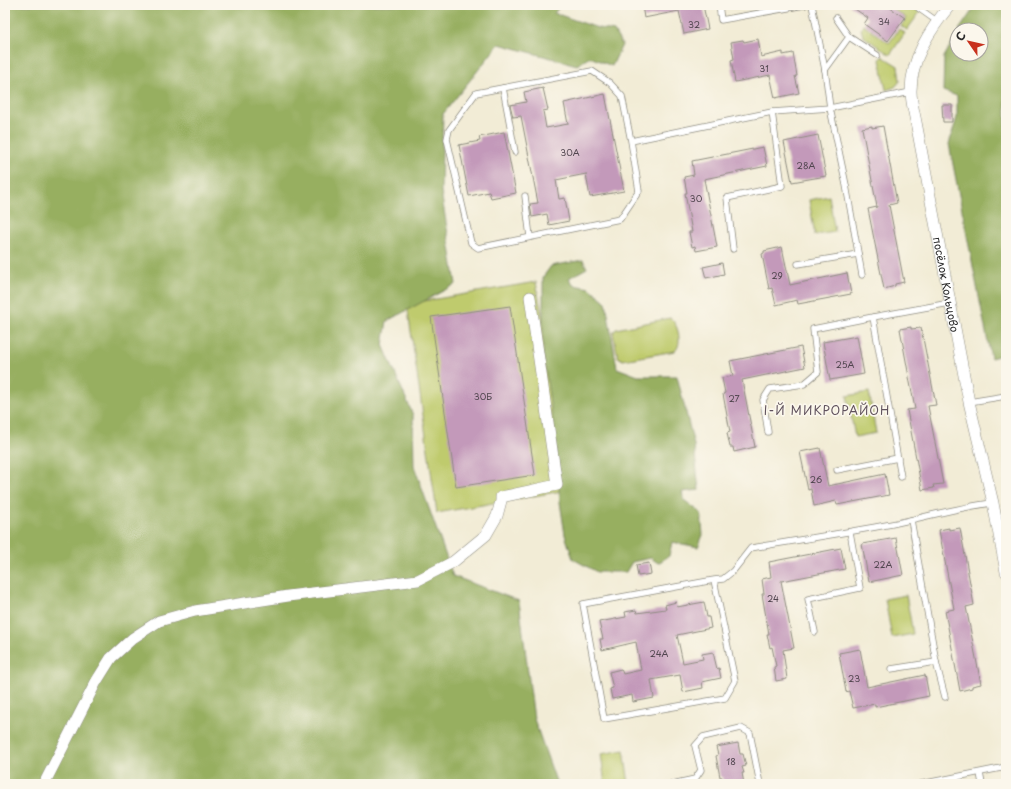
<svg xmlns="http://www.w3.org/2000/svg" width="1011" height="789" font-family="'Playpen Sans',sans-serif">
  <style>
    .green { fill: #bfcb6d; stroke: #757b4c }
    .forest { fill: #97af60; stroke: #616d46 }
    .building { fill: #c399ba }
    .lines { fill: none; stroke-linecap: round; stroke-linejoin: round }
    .lane-casing { stroke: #8e8c80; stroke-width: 7 }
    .street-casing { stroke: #8e8c80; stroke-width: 12 }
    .lane { stroke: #fff; stroke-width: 5.5 }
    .street { stroke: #fff; stroke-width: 11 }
    .labels { text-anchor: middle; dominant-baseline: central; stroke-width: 3.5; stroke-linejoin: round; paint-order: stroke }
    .number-label { font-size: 9px; fill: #51464f }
    .street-label { font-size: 11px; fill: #2b2b2b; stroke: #fbf7ec }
    .neighbourhood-label { font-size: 12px; letter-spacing: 1px; fill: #60525d; stroke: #fbf7ec }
  </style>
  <rect width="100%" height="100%" fill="#fbf7ec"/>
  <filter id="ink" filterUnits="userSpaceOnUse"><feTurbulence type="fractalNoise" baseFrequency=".025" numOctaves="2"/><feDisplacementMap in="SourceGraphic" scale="8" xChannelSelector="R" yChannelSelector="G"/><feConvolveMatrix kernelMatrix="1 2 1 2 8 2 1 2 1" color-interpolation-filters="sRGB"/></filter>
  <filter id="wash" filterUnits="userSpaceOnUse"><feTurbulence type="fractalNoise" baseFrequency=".012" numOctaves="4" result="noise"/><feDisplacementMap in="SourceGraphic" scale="16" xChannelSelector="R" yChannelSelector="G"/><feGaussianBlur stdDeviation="0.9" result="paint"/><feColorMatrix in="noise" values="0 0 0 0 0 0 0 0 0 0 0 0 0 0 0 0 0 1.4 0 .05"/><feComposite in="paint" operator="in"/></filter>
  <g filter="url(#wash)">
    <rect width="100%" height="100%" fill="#f2ecd6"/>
    <g class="green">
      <path d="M888,5h22l10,7 -13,18 -6,-4 5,-8z"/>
      <path d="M863,25l26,18 10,-14 6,4 -15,22 -27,-19 -2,-7z"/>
      <path d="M882,56l16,10 2,15 -5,6 -9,3 -6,-30z"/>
      <path d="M829,196l6,36 -20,3 -6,-35z"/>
      <path d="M536,282l37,207 -136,24 -30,-209z"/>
      <path d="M670,318c8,5 13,26 5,33l-52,9 -5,-3 -5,-24 3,-4z"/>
      <path d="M869,392l7,41 -21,4 -8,-41z"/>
      <path d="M906,595l7,39 -21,4 -7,-39z"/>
      <path d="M624,750l5,34h-24l-4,-30z"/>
    </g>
    <g class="forest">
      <path d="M5,5h557l-8,8 44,15 16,3 8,14 -10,21 -22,-9 -13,8 -78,-21 -56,70 -2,77 15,93 -69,37 -4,24 30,70 1,51 39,110 66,25 15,118 23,65h-552z"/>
      <path d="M976,5h30v349l-15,4 -42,-214 8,-27v-21l-14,-5 1,-34 13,-23v20h24v-24h-22z"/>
      <path d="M583,260l4,8 -18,10 4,7 17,3 16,14 11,66 21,8h39l17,69 5,45 -17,2 2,8 17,13 2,22 -5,12 -26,-5 -3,14 -11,7 -7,-5 -19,4 -6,10h-29l-24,-13 -8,-24 -5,-33 -6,-73 -11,-75v-77l8,-11z"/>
    </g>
    <g id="blocks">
      <g class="building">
        <path d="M642,5h61l5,24 -24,5 -5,-23 -35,7z"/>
        <path d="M849,5h37l19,13 -17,23 -24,-17 4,-6z"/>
        <path d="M758,39l3,18 22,-5v3l10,-2 4,23h-2l4,17 -24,5 -5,-23 -35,7 -4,-22 3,-1 -3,-17 12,-2 1,2z"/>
        <path d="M543,88l5,22 -5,1 3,17 22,-4 -4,-21 41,-9 19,97 -34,6 -4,-23 -30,6 3,19 6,-1 4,23 -20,4 -2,-11 -15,3 -2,-13 8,-1 -17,-87 -8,1 -3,-12 16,-3 -2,-10z"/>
        <path d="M942,105h10v17h-9z"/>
        <path d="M872,126v2l11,-2 14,77 -8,2 15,77 -9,2v2l-11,3 -16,-80 9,-2 -15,-79z"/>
        <path d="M504,132l12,61 -25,5 -2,-6 -20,4 -10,-51 21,-4 -1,-4z"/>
        <path d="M818,135l8,41 -34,6 -8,-40z"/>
        <path d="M763,147l4,19 -63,13 13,68 -21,4 -1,-5 -3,1 -3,-15h3l-7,-39h2l-3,-16 10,-2 -2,-14z"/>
        <path d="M782,247l8,38 57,-12 4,21 -53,10 -1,-4 -21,5 -4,-17 -3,1 -7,-35 2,-1v-2z"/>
        <path d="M722,263l2,11 -18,4 -3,-11z"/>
        <path d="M510,306l25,169 -79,12 -25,-170z"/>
        <path d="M911,327v2l10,-1 15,77 -8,1 15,78 -10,1 1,3 -12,2 -15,-80 8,-1 -15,-80z"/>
        <path d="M857,336l7,38 -34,6 -7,-38z"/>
        <path d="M801,347l4,20 -63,13 13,67 -21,5 -1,-5h-3l-3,-14 3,-1 -7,-38 2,-1 -3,-15 11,-2 -3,-15z"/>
        <path d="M820,448l8,38 57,-12 4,21 -52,10 -1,-4 -22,5 -3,-17 -3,1 -8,-38z"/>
        <path d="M949,528v2l11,-2 14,77 -8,2 15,77 -9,2v2l-12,3 -15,-80 9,-2 -15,-79z"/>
        <path d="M896,538l7,37 -34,7 -7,-38z"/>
        <path d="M841,548l4,21 -64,12 13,67 -11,2 4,29 -11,2 -2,-14 2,-1 -4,-19 -2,1 -3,-14h2l-7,-40h2l-2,-15 9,-2 -2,-15z"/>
        <path d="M649,563l2,11 -13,2 -2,-11z"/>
        <path d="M676,602l1,5 27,-5 3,15h2l2,11 -34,7 6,28 20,-4 -1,-5 11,-2 4,17 2,-1 2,10 -19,4 1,6 -20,4 -3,-17 -29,5 3,18 -21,4 -1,-7 -20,4 -2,-10 3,-1 -4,-16 12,-3 2,5 18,-4 -5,-28 -34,8 -2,-11h3l-4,-17 27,-5 -1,-5 11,-2 1,3 29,-4 -1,-4z"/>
        <path d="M860,649l7,38 58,-12 4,21 -54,11v-3l-22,4 -4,-17 -3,1 -7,-39z"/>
        <path d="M738,743l2,11h3l3,12 -4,1 2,6h-2l2,11h-21l-1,-7h-2l-4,-21 2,-1 -2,-8z"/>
      </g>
    </g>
  </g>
  <g filter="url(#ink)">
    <use href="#blocks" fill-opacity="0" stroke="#8e8c80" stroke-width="1"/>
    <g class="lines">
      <defs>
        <g id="lane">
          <path d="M719,5l2,15 84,-15"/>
          <path d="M812,5l13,65 5,38 16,77 16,90"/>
          <path d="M914,5l24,17"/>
          <path d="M836,18l13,19 28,18"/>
          <path d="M825,70l24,-33"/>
          <path d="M503,88l12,64"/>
          <path d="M631,141l-9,-45 -12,-13 -18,-12 -116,22 -27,37 -2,9 24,104 7,5 142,-29 19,-28 -8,-50 141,-29 58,-4 81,-16"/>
          <path d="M525,196l5,41"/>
          <path d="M733,249l-6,-51 55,-12 -10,-74"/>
          <path d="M798,264l60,-10"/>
          <path d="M873,317l28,160"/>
          <path d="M969,402l37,-6"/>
          <path d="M768,432l-5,-32 7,-11 34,-5 14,-12 -5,-43 60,-12 77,-14"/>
          <path d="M837,470l61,-12"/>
          <path d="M911,520l25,142 9,35"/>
          <path d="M714,580l21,101 -10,17 -121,21 -21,-115 131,-24 9,-1 10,-8 18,-23c47,-8 94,-15 141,-24 34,-7 67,-17 101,-21"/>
          <path d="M815,632l-7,-33 52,-11 -10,-56"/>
          <path d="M891,669l45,-7"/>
          <path d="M980,773l2,11"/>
          <path d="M672,784l23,-5 6,-9 -6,-24 8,-9 38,-9 9,5 10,51"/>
          <path d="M921,784l85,-17"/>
        </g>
        <g id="street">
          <path id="s1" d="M950,5c-20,25 -39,53 -39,86 0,10 3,21 5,31l53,280 24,101 13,69"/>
          <path d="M44,784l52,-102 15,-24 22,-20 26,-17 36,-10 93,-15 130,-16 35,-18 33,-27 11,-19 4,-15v-4l56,-12 -27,-188"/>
        </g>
      </defs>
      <use href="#lane" class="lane-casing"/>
      <use href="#street" class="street-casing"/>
      <use href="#lane" class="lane"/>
      <use href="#street" class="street"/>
    </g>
  </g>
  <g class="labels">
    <g class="number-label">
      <text x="884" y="21">34</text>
      <text x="694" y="24">32</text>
      <text x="764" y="68">31</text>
      <text x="570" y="152">30А</text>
      <text x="806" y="165">28А</text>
      <text x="696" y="198">30</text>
      <text x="777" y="275">29</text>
      <text x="845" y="364">25А</text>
      <text x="483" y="396">30Б</text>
      <text x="734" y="398">27</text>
      <text x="816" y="479">26</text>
      <text x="883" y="564">22А</text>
      <text x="773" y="598">24</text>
      <text x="659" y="653">24А</text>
      <text x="854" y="678">23</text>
      <text x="731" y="761">18</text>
    </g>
    <g class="street-label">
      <text stroke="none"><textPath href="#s1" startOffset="293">посёлок Кольцово</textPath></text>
    </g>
    <g class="neighbourhood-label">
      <text x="827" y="410">I-Й МИКРОРАЙОН</text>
    </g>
  </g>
  <rect width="1011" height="789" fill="none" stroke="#fbf7ec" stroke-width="20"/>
  <g transform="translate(969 42) rotate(304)"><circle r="19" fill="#fbf7ec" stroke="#a8a59f"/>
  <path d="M0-3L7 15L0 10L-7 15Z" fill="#c8321e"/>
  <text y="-6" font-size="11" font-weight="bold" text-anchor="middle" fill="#2b2b2b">С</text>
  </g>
</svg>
